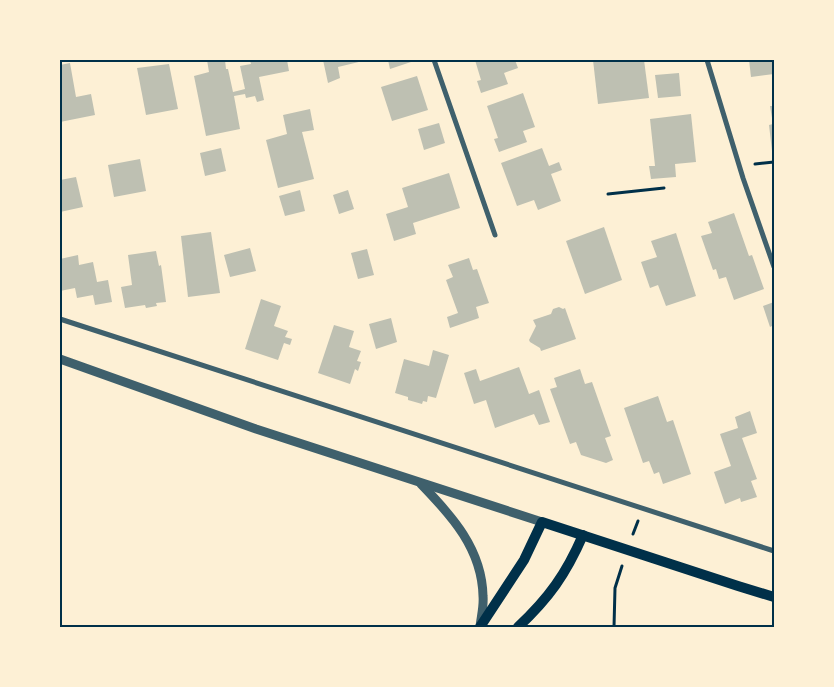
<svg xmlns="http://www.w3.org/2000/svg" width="834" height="687" font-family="Lato,sans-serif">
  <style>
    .building { fill: #bec0b2 }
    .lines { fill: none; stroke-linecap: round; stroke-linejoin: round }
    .path { stroke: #003049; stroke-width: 3 }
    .minor { stroke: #3f606c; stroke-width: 5 }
    .tertiary { stroke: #3f606c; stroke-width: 9 }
    .secondary { stroke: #003049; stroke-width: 10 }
    .neatline { fill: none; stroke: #003049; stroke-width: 2 }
  </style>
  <rect width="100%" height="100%" fill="#fdf0d5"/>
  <g class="building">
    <path d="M207,60h18l1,9h2l5,23 12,-3 -5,-23 11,-2 -1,-4h37l2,11 -30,6 5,23 -7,2 -2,-6 -9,2 -1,-4 -11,2 6,33 -34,7 -12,-60 15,-4z"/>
    <path d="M323,60h40v1l-25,6 2,11 -12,5z"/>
    <path d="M388,60h23v2l-21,7z"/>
    <path d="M475,60h40l3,8 -14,5 4,11 -27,9 -4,-12 4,-1z"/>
    <path d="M593,60h51l5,38 -51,6z"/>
    <path d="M749,60h25v14l-23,3z"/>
    <path d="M70,63l6,34 15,-3 4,21 -35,7v-57z"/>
    <path d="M169,64l9,45 -32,6 -9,-47z"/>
    <path d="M679,73l2,23 -23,2 -3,-23z"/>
    <path d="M417,76l11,34 -36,11 -11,-34z"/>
    <path d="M523,93l12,34 -12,4 4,11 -28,10 -5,-13 4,-1 -11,-32z"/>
    <path d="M770,106h4v44l-2,1 -3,-26 4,-1z"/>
    <path d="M310,109l4,21 -12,2 12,47 -36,9 -12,-48 21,-6 -4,-19z"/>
    <path d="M691,114l5,48 -21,2 1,13 -25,2 -2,-13h6l-5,-47z"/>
    <path d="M439,123l6,20 -21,7 -6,-21z"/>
    <path d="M221,148l5,23 -21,5 -5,-23z"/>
    <path d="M542,148l7,18 10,-4 3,8 -11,4 10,27 -23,9 -4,-10 -17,6 -16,-43z"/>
    <path d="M140,159l6,32 -32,6 -6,-32z"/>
    <path d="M449,173l11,35 -47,15 3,11 -22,7 -8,-27 22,-7 -6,-19z"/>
    <path d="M76,177l7,30 -23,5v-32z"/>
    <path d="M300,190l5,21 -20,5 -6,-20z"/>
    <path d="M348,190l6,19 -15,5 -6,-19z"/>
    <path d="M734,213l15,43 3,-1 12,34 -30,11 -8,-23 -7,2 -3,-10 -3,1 -12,-34 11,-3 -4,-11z"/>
    <path d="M604,227l18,53 -37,14 -19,-53z"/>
    <path d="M211,232l9,61 -32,4 -7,-61z"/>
    <path d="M676,233l20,63 -30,10 -8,-21 -8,3 -9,-26 16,-5 -6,-16z"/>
    <path d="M250,248l6,23 -26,6 -6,-22z"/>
    <path d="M367,249l7,26 -16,4 -7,-26z"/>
    <path d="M156,251l3,15 2,-1 5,37 -10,1 1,3 -11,2 -1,-3 -20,3 -4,-21 11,-2 -4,-30z"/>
    <path d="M78,255l1,10 14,-3 4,20 11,-2 4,22 -17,3 -2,-10 -16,3 -2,-10 -15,3v-32z"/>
    <path d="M469,258l4,12 4,-1 12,34 -13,4 3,11 -29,10 -3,-11 11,-4 -12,-33 7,-3 -5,-12z"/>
    <path d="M261,299l20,7 -7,20 14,5 -3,6 7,2 -2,6 -6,-2 -6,17 -33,-11z"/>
    <path d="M774,302v23l-4,2 -7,-21z"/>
    <path d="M559,307l4,2 2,-1 11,31 -35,12 -1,-3 -10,-6 -1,-2 7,-14 -3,-6 18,-6 2,-5z"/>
    <path d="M391,318l6,24 -21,7 -7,-25z"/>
    <path d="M334,325l20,6 -5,16 12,4 -4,10 4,1 -3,9 -3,-2 -5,15 -32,-11z"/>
    <path d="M433,350l16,5 -13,43 -8,-2 -1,6 -4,-1 -1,3 -14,-4v-3l-13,-4 9,-34 25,7z"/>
    <path d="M519,367l10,27 10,-4 11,32 -11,3 -5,-11 -39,14 -9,-28 -12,4 -10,-31 12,-4 4,12z"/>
    <path d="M580,369l5,15 7,-2 19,54 -6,2 8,22 -7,3 -25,-8 -5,-13 -6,2 -20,-55 7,-2 -3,-9z"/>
    <path d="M658,396l9,26 6,-2 18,54 -28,10 -4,-12 -5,2 -5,-13 -6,2 -19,-55z"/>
    <path d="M750,411l7,22 -15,5 15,41 -6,2 6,16 -16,5 -1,-4 -15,6 -11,-32 17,-6 -11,-32 18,-6 -3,-11z"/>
  </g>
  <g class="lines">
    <g class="path">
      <path d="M755,164l19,-2"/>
      <path d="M608,194l56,-6"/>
      <path d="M633,534l5,-13"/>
      <path d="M614,627l1,-39 7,-22"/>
    </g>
    <g class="minor">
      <path d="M434,60l61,175"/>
      <path d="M707,60l36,118 31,89"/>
      <path d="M60,319l714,232"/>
    </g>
    <g class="tertiary">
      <path d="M60,359l196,70 286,93"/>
      <path d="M421,484c31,32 61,65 62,112 1,10 -2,21 -3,31"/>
    </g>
    <g class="secondary">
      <path d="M480,627l44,-67 18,-38 196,64 36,11"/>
      <path d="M518,627c31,-29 48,-53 65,-92"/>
    </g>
  </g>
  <rect width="834" height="687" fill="none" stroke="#fdf0d5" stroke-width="122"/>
  <rect x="61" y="61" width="712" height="565" class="neatline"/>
</svg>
